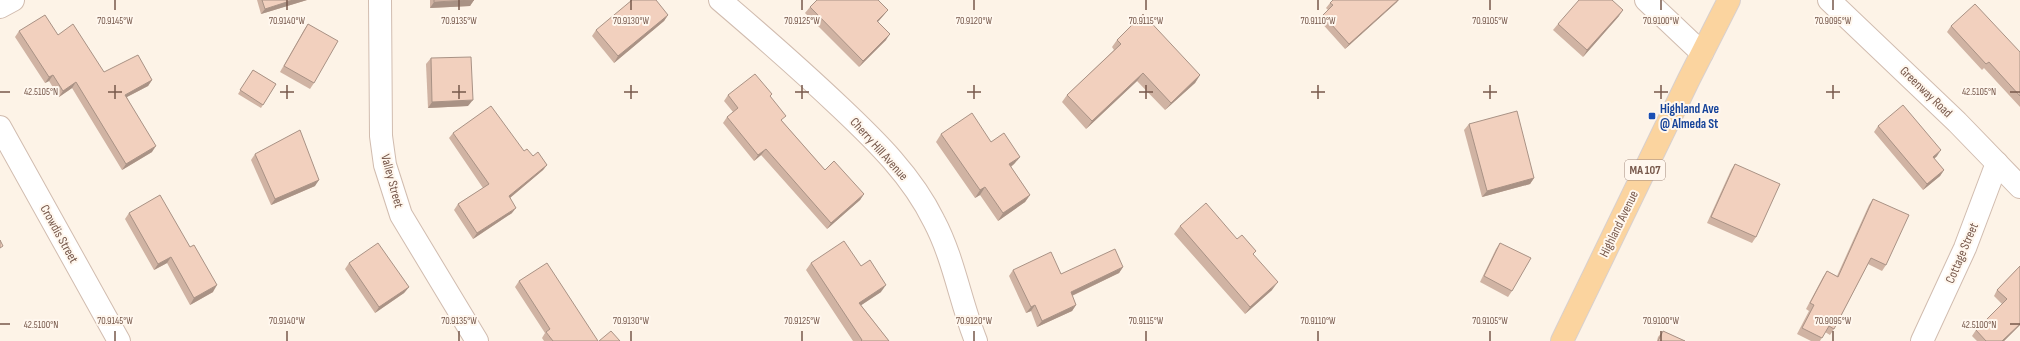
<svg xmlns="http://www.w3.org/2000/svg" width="2020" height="341" font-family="'Sofia Sans Condensed',sans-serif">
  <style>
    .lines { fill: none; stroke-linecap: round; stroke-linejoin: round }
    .street-casing { stroke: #d1bcaf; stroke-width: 24 }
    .primary-casing { stroke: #d9d0cd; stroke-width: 24 }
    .street { stroke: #fff; stroke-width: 22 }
    .primary { stroke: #fbd49f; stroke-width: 22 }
    .wall { fill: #d0b3a3 }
    .shaded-wall { fill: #a99285 }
    .building { fill: #f2d0be; stroke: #a99285 }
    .ticks { fill: none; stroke: #77584b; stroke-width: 1.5 }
    .transit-dot { fill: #1a4fb4; stroke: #fff7ee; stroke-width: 1.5 }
    .labels { text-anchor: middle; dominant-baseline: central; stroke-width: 4; stroke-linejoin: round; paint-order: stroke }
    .shield { fill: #fff7ee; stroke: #a0887c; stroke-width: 1 }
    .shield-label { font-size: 12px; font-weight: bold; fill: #77584b }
    .street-label { font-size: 13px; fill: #77584b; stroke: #fff7ee }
    .transit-label { font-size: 13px; font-weight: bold; fill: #164399; stroke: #fff7ee; text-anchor: start }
    .ticks-label { font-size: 10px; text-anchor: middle; fill: #77584b; stroke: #fff7ee; stroke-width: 4; stroke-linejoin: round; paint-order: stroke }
  </style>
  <rect width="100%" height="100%" fill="#fdf3e7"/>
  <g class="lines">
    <defs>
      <g id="street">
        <path d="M380,0l1,136 4,29 16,50 76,126"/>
        <path d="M720,0c41,35 81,70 120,107 36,34 72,69 94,114 20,38 26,80 42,120"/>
        <path d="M1646,0l56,53"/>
        <path d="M1829,0l128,122 63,65"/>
        <path d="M0,7l13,-7"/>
        <path d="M0,127l119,214"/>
        <path d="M1922,341l43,-93 32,-85"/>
      </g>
      <path id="primary" d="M1562,341l127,-262 40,-79"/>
    </defs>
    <use href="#street" class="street-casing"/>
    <use href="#primary" class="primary-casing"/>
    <use href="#street" class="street"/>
    <use href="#primary" class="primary"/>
  </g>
  <g class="wall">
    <path d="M257,0h50l-46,14z"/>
    <path d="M430,0h44l-4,6 -40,2z"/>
    <path d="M1397,2l-52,47 -26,-29 4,-5 5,-5 -2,-2 4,-5z"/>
    <path d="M810,7l78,3 -10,12 8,18 -27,27 -54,-54z"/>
    <path d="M668,15l-4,6 -50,42 -22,-27 4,-6z"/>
    <path d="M1619,16l-36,41 -30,-27 5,-6z"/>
    <path d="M308,24l6,59 -4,6 -30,-17 24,-42z"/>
    <path d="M1951,26l69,26v55l-36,-39 -2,2 -35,-38z"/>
    <path d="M19,31l39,4 46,37 48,8 -4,6 -21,11 25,55 -30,18 -50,-82 -13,9 -10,-16 -4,2 -30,-46z"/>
    <path d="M1117,40l83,35 -5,8 -30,27 -28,-29 -51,48 -24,-27 5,-7 47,-45 -2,-3z"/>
    <path d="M431,58l37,48 -40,2 -2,-44z"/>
    <path d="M253,70l23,14 -15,24 -23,-14z"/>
    <path d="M772,94l-2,2 12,25 43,49 39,24 -4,6 -33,29 -66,-74 -7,6 -31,-38 4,-6 6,-5 -9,-11 4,-6z"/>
    <path d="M1469,124l65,54 -4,6 -48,13 -18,-67z"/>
    <path d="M1878,126l59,30 -3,3 10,11 -4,6 -17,14 -49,-58z"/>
    <path d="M453,133l71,18 23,14 -4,5 -33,28 2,15 -39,26 -19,-29 4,-6 25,-16 -34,-50z"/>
    <path d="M941,134l79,23 -6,7 -3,3 19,28 -5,7 -27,19 -18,-26 -5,3 -39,-56z"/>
    <path d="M255,154l60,32 -44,19 -20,-45z"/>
    <path d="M1735,164l21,73 -4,6 -45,-20 24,-53z"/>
    <path d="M1873,199l13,66 -4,6 -14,-7 -34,65 -4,6 -5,-3 -5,9h-9l-14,-7 12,-23 -3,-2 17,-32 4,-6 10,5 32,-71z"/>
    <path d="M129,213l84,79 -23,13 -23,-42 -13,7 -29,-51z"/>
    <path d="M1180,226l57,13 19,12 -3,3 19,36 -27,24 -71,-80z"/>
    <path d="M1500,243l12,48 -4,6 -28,-15 16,-33z"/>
    <path d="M349,263l60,24 -5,6 -29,20 -30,-44z"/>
    <path d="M811,263l50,3 20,26 -20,13 28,36h-36l-47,-71z"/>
    <path d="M2020,266v59l-16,16h-27l-5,-5 4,-6 26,-26 -8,-8 3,-6z"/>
    <path d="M1123,267l-4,6 -47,23 4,9 -4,6 -35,16 -6,-16 -5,2 -17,-37 4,-6 48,4z"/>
    <path d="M519,281l79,60h-54l-2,-3 3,-5 -30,-46z"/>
    <path d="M1663,331l22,10h-28l1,-4z"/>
  </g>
  <g class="shaded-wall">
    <path d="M293,0h14l-46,14 4,-5z"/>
    <path d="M474,0l-4,6 -40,2 4,-6z"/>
    <path d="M1398,0h1l-2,2 -52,47 4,-5z"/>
    <path d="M888,10l-5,6 -10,11 4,-6z"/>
    <path d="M1623,10l-4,6 -36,41 4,-7z"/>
    <path d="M668,15l-4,6 -50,42 4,-7z"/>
    <path d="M890,34l-4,6 -27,27 4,-6z"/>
    <path d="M1143,73l-6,8 -51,48 6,-8z"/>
    <path d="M53,75l-4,6 -4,2 4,-6z"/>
    <path d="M1200,75l-5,8 -30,27 6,-7z"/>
    <path d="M152,80l-4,6 -27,14 4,-5z"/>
    <path d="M76,82l-4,6 -13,9 4,-6z"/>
    <path d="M473,100l-5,6 -40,2 4,-6z"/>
    <path d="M156,146l-4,6 -30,18 4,-6z"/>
    <path d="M766,149l-5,6 -7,6 4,-6z"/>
    <path d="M1941,150l-4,6 -8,7 4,-6z"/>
    <path d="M1020,157l-6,7 -11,8 6,-8z"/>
    <path d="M547,165l-4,5 -38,32 4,-6z"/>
    <path d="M1944,170l-4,6 -17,14 4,-6z"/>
    <path d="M1534,178l-4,6 -48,13 5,-6z"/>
    <path d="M319,180l-4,6 -44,19 4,-6z"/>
    <path d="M985,187l-5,8 -5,3 5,-8z"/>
    <path d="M864,194l-4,6 -33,29 4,-6z"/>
    <path d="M1030,195l-5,7 -27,19 5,-8z"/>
    <path d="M516,208l-4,5 -39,26 4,-6z"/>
    <path d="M171,257l-4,6 -13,7 4,-6z"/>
    <path d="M1123,267l-4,6 -52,25 4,-6z"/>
    <path d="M1278,282l-6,8 -27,24 5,-7z"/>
    <path d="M217,285l-4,7 -23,13 4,-7z"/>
    <path d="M886,285l-5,7 -27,18 5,-7z"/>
    <path d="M409,287l-5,6 -29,20 4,-6z"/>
    <path d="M1035,305l-4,6 -5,2 5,-6z"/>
    <path d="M1076,305l-4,6 -35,16 5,-6z"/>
    <path d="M2020,324v1l-16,16h-2z"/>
  </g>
  <g class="building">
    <path d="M262,0h31l-28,9z"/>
    <path d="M434,0h40l-40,2z"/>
    <path d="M632,0h24l12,15 -50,41 -22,-26z"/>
    <path d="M817,0h61l10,10 -11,11 13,13 -27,27 -53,-54z"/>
    <path d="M1333,0h65l-49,44 -26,-29 10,-10 -3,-2z"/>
    <path d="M1579,0h33l11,10 -36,40 -29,-26z"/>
    <path d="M1975,4l45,48v44l-31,-34 -3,2 -35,-38z"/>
    <path d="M1143,14l57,61 -29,28 -28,-30 -51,48 -25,-26 54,-51 -4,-4z"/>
    <path d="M45,15l13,20 15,-11 31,48 34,-17 14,25 -27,15 31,51 -30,18 -50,-82 -13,9 -10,-16 -4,2 -30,-46z"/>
    <path d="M308,24l30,17 -24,42 -30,-17z"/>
    <path d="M471,57l2,43 -41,2 -1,-44z"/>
    <path d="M253,70l23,14 -13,21 -23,-15z"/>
    <path d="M755,74l17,20 -2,2 16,20 -5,4 44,50 9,-9 30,33 -33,29 -65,-74 -8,6 -31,-38 11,-9 -10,-13z"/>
    <path d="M1903,105l38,45 -8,7 11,13 -17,14 -49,-58z"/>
    <path d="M491,106l33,45 3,-2 6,7 5,-4 9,13 -38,31 7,12 -39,25 -19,-29 31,-20 -36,-51z"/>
    <path d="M1517,111l17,67 -47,13 -18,-67z"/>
    <path d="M972,113l19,29 13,-9 16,24 -11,7 21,31 -27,18 -18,-26 -5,3 -39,-56z"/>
    <path d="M300,130l19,50 -44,19 -20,-45z"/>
    <path d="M1735,164l45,20 -24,53 -45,-20z"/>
    <path d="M160,195l30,52 4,-2 23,40 -23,13 -23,-41 -13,7 -29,-51z"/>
    <path d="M1873,199l36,16 -23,50 -15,-7 -37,71 -5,-3 -7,12 -20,-10 12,-23 -4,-2 17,-32 11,6z"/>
    <path d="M1206,203l31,36 5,-4 14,16 -3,3 25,28 -28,25 -70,-81z"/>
    <path d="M0,240l3,6 -3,2z"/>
    <path d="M844,241l17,25 9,-6 16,25 -27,18 30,38h-28l1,-1 -51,-77z"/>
    <path d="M378,243l31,44 -30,20 -30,-44z"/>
    <path d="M1500,243l31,15 -19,33 -28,-15z"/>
    <path d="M1115,249l8,18 -52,25 5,13 -34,16 -7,-16 -4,2 -18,-37 38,-18 10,22z"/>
    <path d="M547,263l51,78h-45l-7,-9 4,-3 -31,-48z"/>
    <path d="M2020,266v58l-18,17h-16l-10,-11 31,-31 -10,-9z"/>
    <path d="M611,331l9,10h-21z"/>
    <path d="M1663,331l22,10h-27z"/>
  </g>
  <path class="ticks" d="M115,0v10M287,0v10M459,0v10M631,0v10M802,0v10M974,0v10M1146,0v10M1318,0v10M1490,0v10M1661,0v10M1833,0v10M115,85v14M287,85v14M459,85v14M631,85v14M802,85v14M974,85v14M1146,85v14M1318,85v14M1490,85v14M1661,85v14M1833,85v14M0,92h10M108,92h14M280,92h14M452,92h14M624,92h14M795,92h14M967,92h14M1139,92h14M1311,92h14M1483,92h14M1654,92h14M1826,92h14M2010,92h10M0,324h10M2010,324h10M115,331v10M287,331v10M459,331v10M631,331v10M802,331v10M974,331v10M1146,331v10M1318,331v10M1490,331v10M1661,331v10M1833,331v10"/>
  <rect class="transit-dot" x="1648" y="112" width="8" height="8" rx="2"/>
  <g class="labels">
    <rect class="shield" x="1625" y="160" width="40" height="20" rx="3"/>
    <g class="shield-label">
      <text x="1645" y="170">MA 107</text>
    </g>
    <g class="street-label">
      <text transform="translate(1926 92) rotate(44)">Greenway Road</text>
      <text transform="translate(879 149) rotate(48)">Cherry Hill Avenue</text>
      <text transform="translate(392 181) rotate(75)">Valley Street</text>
      <text transform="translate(1619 224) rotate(-64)">Highland Avenue</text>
      <text transform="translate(59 234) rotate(61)">Crowdis Street</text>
      <text transform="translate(1962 253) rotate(-67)">Cottage Street</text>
    </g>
    <g class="transit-label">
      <text x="1660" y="109">Highland Ave<tspan x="1660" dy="15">@ Almeda St</tspan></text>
    </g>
  </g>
  <g class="ticks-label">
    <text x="115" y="24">70.9145°W</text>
    <text x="287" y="24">70.9140°W</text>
    <text x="459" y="24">70.9135°W</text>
    <text x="631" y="24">70.9130°W</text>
    <text x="802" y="24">70.9125°W</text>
    <text x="974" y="24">70.9120°W</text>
    <text x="1146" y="24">70.9115°W</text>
    <text x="1318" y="24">70.9110°W</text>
    <text x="1490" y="24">70.9105°W</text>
    <text x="1661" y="24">70.9100°W</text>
    <text x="1833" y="24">70.9095°W</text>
    <text x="41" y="95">42.5105°N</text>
    <text x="1979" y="95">42.5105°N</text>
    <text x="115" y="324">70.9145°W</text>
    <text x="287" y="324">70.9140°W</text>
    <text x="459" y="324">70.9135°W</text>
    <text x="631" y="324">70.9130°W</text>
    <text x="802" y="324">70.9125°W</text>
    <text x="974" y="324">70.9120°W</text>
    <text x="1146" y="324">70.9115°W</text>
    <text x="1318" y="324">70.9110°W</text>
    <text x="1490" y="324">70.9105°W</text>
    <text x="1661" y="324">70.9100°W</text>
    <text x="1833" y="324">70.9095°W</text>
    <text x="41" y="328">42.5100°N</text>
    <text x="1979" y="328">42.5100°N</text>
  </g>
</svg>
